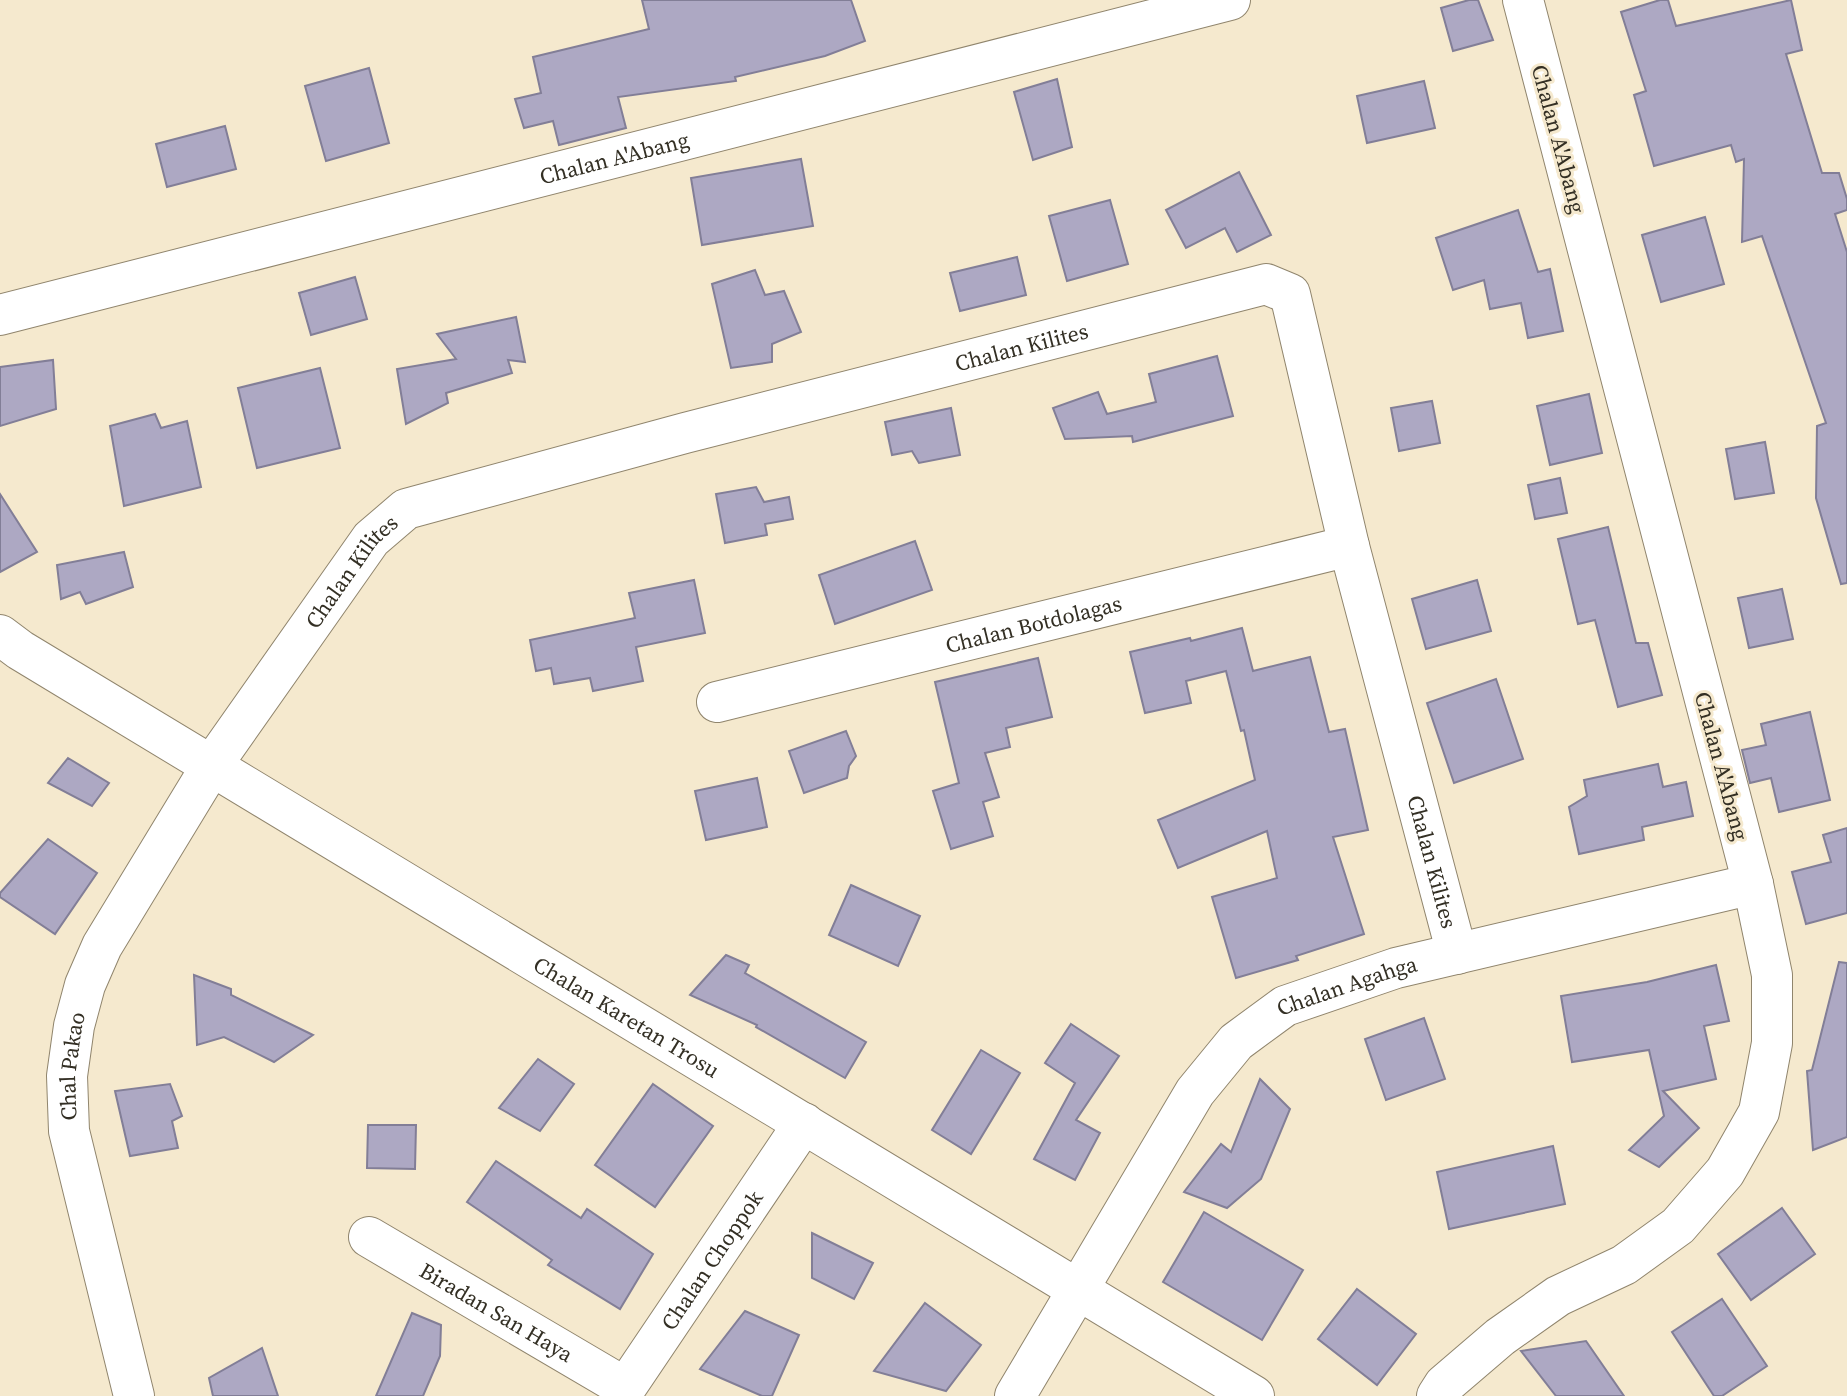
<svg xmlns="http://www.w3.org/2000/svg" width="1847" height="1396" font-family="'Source Serif 4',serif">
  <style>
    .building { fill: #ada8c3; stroke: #827e97; stroke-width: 2 }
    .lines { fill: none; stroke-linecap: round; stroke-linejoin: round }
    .minor-casing { stroke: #90856d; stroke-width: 42 }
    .minor { stroke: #fff; stroke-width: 40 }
    .labels { text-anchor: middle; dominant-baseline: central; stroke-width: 6; stroke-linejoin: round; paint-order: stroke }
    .street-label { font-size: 22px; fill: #332f24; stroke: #f5e9ce }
  </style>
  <rect width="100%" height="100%" fill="#f5e9ce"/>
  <g class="building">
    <path d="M642,0h209l14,41 -40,15 -90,21 1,4 -118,16 8,31 -67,17 -6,-24 -29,7 -9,-29 26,-6 -8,-36 116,-28z"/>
    <path d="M1469,0h9l15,40 -40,11 -12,-43z"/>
    <path d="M1660,0h8l8,26 115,-26 11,50 -16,4 36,119h17l8,26v11l-12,4 12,38v331l-6,1 -25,-86 1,-72 9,-3 -64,-187 -20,6 2,-83 -8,3 -5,-17 -77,21 -20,-71 12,-4 -25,-79z"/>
    <path d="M369,68l20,75 -63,18 -21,-75z"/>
    <path d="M1057,79l15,68 -39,13 -19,-68z"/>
    <path d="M1424,81l11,47 -68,15 -10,-47z"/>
    <path d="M225,126l11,43 -69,18 -11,-43z"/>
    <path d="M801,159l12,67 -111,19 -11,-67z"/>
    <path d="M1239,172l32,63 -34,17 -12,-24 -39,20 -20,-38z"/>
    <path d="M1110,200l18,64 -61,17 -18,-65z"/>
    <path d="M1518,210l20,62 12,-3 13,62 -35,7 -7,-35 -31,6 -6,-29 -31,10 -17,-52z"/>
    <path d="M1705,217l19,67 -63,18 -19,-67z"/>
    <path d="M1017,257l9,38 -66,16 -10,-38z"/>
    <path d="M755,270l10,25 19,-4 17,41 -29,12v18l-41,6 -19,-84z"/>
    <path d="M355,277l12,42 -56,16 -12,-42z"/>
    <path d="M516,317l9,45 -17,-2 4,13 -66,20 2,10 -42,21 -9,-55 59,-10 -19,-25z"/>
    <path d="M1217,356l16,60 -100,26 -1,-6 -67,3 -12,-31 45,-16 9,22 49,-12 -7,-28z"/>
    <path d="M53,360l3,49 -56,17v-59z"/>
    <path d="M320,368l20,80 -83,20 -19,-80z"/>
    <path d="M1589,394l13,59 -52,12 -13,-59z"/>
    <path d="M1432,401l8,42 -41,8 -8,-43z"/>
    <path d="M951,408l9,47 -41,8 -7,-12 -20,4 -7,-33z"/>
    <path d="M155,414l6,14 26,-7 14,66 -77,19 -14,-80z"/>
    <path d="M1765,442l9,51 -39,6 -9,-50z"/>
    <path d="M1560,478l7,35 -32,6 -7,-34z"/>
    <path d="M756,487l8,15 25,-5 4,22 -28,5 2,11 -42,8 -9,-49z"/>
    <path d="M0,494l37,58 -37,20z"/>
    <path d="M1608,527l28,116h12l14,52 -44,12 -23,-87 -17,4 -20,-85z"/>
    <path d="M915,541l17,49 -97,34 -16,-49z"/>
    <path d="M124,552l9,35 -47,17 -6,-12 -19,7 -4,-34z"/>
    <path d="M694,580l11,53 -69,14 7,34 -50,10 -3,-13 -36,6 -3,-16 -15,3 -6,-31 105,-22 -6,-25z"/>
    <path d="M1477,580l14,51 -65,18 -14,-50z"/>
    <path d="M1782,589l11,50 -44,9 -11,-50z"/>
    <path d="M1242,628l11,43 57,-14 19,75 16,-3 23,101 -35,7 31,97 -68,22 2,4 -62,18 -24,-81 65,-19 -10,-47 -89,37 -20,-48 97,-40 -11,-50 -3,1 -15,-60 -40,10 5,22 -46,10 -15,-61 60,-14 1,3z"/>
    <path d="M1038,658l14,59 -46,11 4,19 -25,6 14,44 -16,5 10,34 -42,13 -18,-58 26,-8 -24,-101z"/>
    <path d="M1496,679l27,80 -69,24 -27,-80z"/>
    <path d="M1810,712l20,88 -51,12 -8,-34 -21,5 -8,-33 24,-5 -5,-21z"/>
    <path d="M846,731l10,25 -7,10 -2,12 -43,15 -15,-42z"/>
    <path d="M68,758l41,25 -17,23 -44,-23z"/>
    <path d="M1658,764l5,23 23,-5 7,34 -51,11 2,13 -65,14 -10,-47 18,-11 -3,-16z"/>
    <path d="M757,778l10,49 -61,13 -11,-49z"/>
    <path d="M1847,828v85l-41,11 -14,-52 39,-10 -8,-27z"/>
    <path d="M48,839l49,34 -42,61 -55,-37v-4z"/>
    <path d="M851,885l69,31 -22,50 -69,-31z"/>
    <path d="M726,955l23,10 -4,8 121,69 -21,36 -89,-51 1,-2 -67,-30z"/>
    <path d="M1839,962l8,1v174l-34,13 -6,-79 5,-1z"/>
    <path d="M1716,965l13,56 -25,5 12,53 -53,12 36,37 -40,39 -30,-17 35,-34 -15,-66 -77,12 -11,-66 86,-14z"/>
    <path d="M194,975l37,14v6l82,40 -39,27 -50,-25 -27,8z"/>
    <path d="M1424,1018l21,61 -59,21 -21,-61z"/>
    <path d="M1071,1024l48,32 -43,64 24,13 -25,47 -41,-21 41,-76 -30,-20z"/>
    <path d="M981,1050l39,23 -49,81 -39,-24z"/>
    <path d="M538,1059l36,25 -34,47 -41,-23z"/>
    <path d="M1260,1079l30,30 -29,70 -34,29 -43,-16 37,-48 10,8z"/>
    <path d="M170,1084l12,32 -10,5 6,27 -48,8 -15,-65z"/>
    <path d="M653,1084l60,42 -58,81 -60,-42z"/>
    <path d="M368,1125h48l-1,44 -48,-1z"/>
    <path d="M1553,1146l12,58 -116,25 -12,-57z"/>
    <path d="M496,1161l85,57 6,-9 66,45 -33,55 -72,-44 4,-5 -85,-58z"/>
    <path d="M1782,1208l33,46 -64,46 -33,-46z"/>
    <path d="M1204,1212l99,58 -41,70 -99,-58z"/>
    <path d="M812,1233l61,30 -19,36 -42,-21z"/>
    <path d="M1357,1289l59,45 -39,51 -59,-46z"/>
    <path d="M1722,1299l45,67 -45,30h-8l-42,-64z"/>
    <path d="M925,1303l56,42 -35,46 -72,-20z"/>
    <path d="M745,1311l54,24 -27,61h-10l-62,-27z"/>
    <path d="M412,1313l29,12 -1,31 -17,40h-47z"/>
    <path d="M1586,1341l38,55h-68l-35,-45z"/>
    <path d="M262,1348l16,48h-65l-4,-18z"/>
  </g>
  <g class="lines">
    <defs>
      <g id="minor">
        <path id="s1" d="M0,315l1230,-315"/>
        <path id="s2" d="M0,635l20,15 1234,746"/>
        <path id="s3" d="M717,702l632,-156"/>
        <path id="s4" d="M369,1237l255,150"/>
        <path id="s5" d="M134,1396l-65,-265 -2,-55 7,-50 11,-41 17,-39 110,-181 159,-226 35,-30 279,-76 581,-149 24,10 59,252 108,408"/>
        <path id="s6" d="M620,1396l184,-273"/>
        <path id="s7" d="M1015,1396l180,-304 41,-50 49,-36 111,-38 357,-84"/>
        <path d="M1437,1396l7,-11 56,-48 58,-41 66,-31 54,-39 47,-54 34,-60 13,-69v-68l-19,-91 -230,-884"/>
      </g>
    </defs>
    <use href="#minor" class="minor-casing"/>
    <use href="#minor" class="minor"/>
  </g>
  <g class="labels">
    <g class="street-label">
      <text transform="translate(1559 139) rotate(75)">Chalan A'Abang</text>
      <text stroke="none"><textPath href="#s1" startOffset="634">Chalan A'Abang</textPath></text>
      <text stroke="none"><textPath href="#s5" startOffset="1634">Chalan Kilites</textPath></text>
      <text stroke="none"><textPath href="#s5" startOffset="914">Chalan Kilites</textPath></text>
      <text stroke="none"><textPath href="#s3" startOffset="326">Chalan Botdolagas</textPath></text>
      <text transform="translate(1722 766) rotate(75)">Chalan A'Abang</text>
      <text stroke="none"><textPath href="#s5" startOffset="2498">Chalan Kilites</textPath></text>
      <text stroke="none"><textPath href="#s7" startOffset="544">Chalan Agahga</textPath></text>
      <text stroke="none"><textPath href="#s2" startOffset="734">Chalan Karetan Trosu</textPath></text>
      <text stroke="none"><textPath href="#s5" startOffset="338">Chal Pakao</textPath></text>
      <text stroke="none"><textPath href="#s6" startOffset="164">Chalan Choppok</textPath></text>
      <text stroke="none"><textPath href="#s4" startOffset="148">Biradan San Haya</textPath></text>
    </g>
  </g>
</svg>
